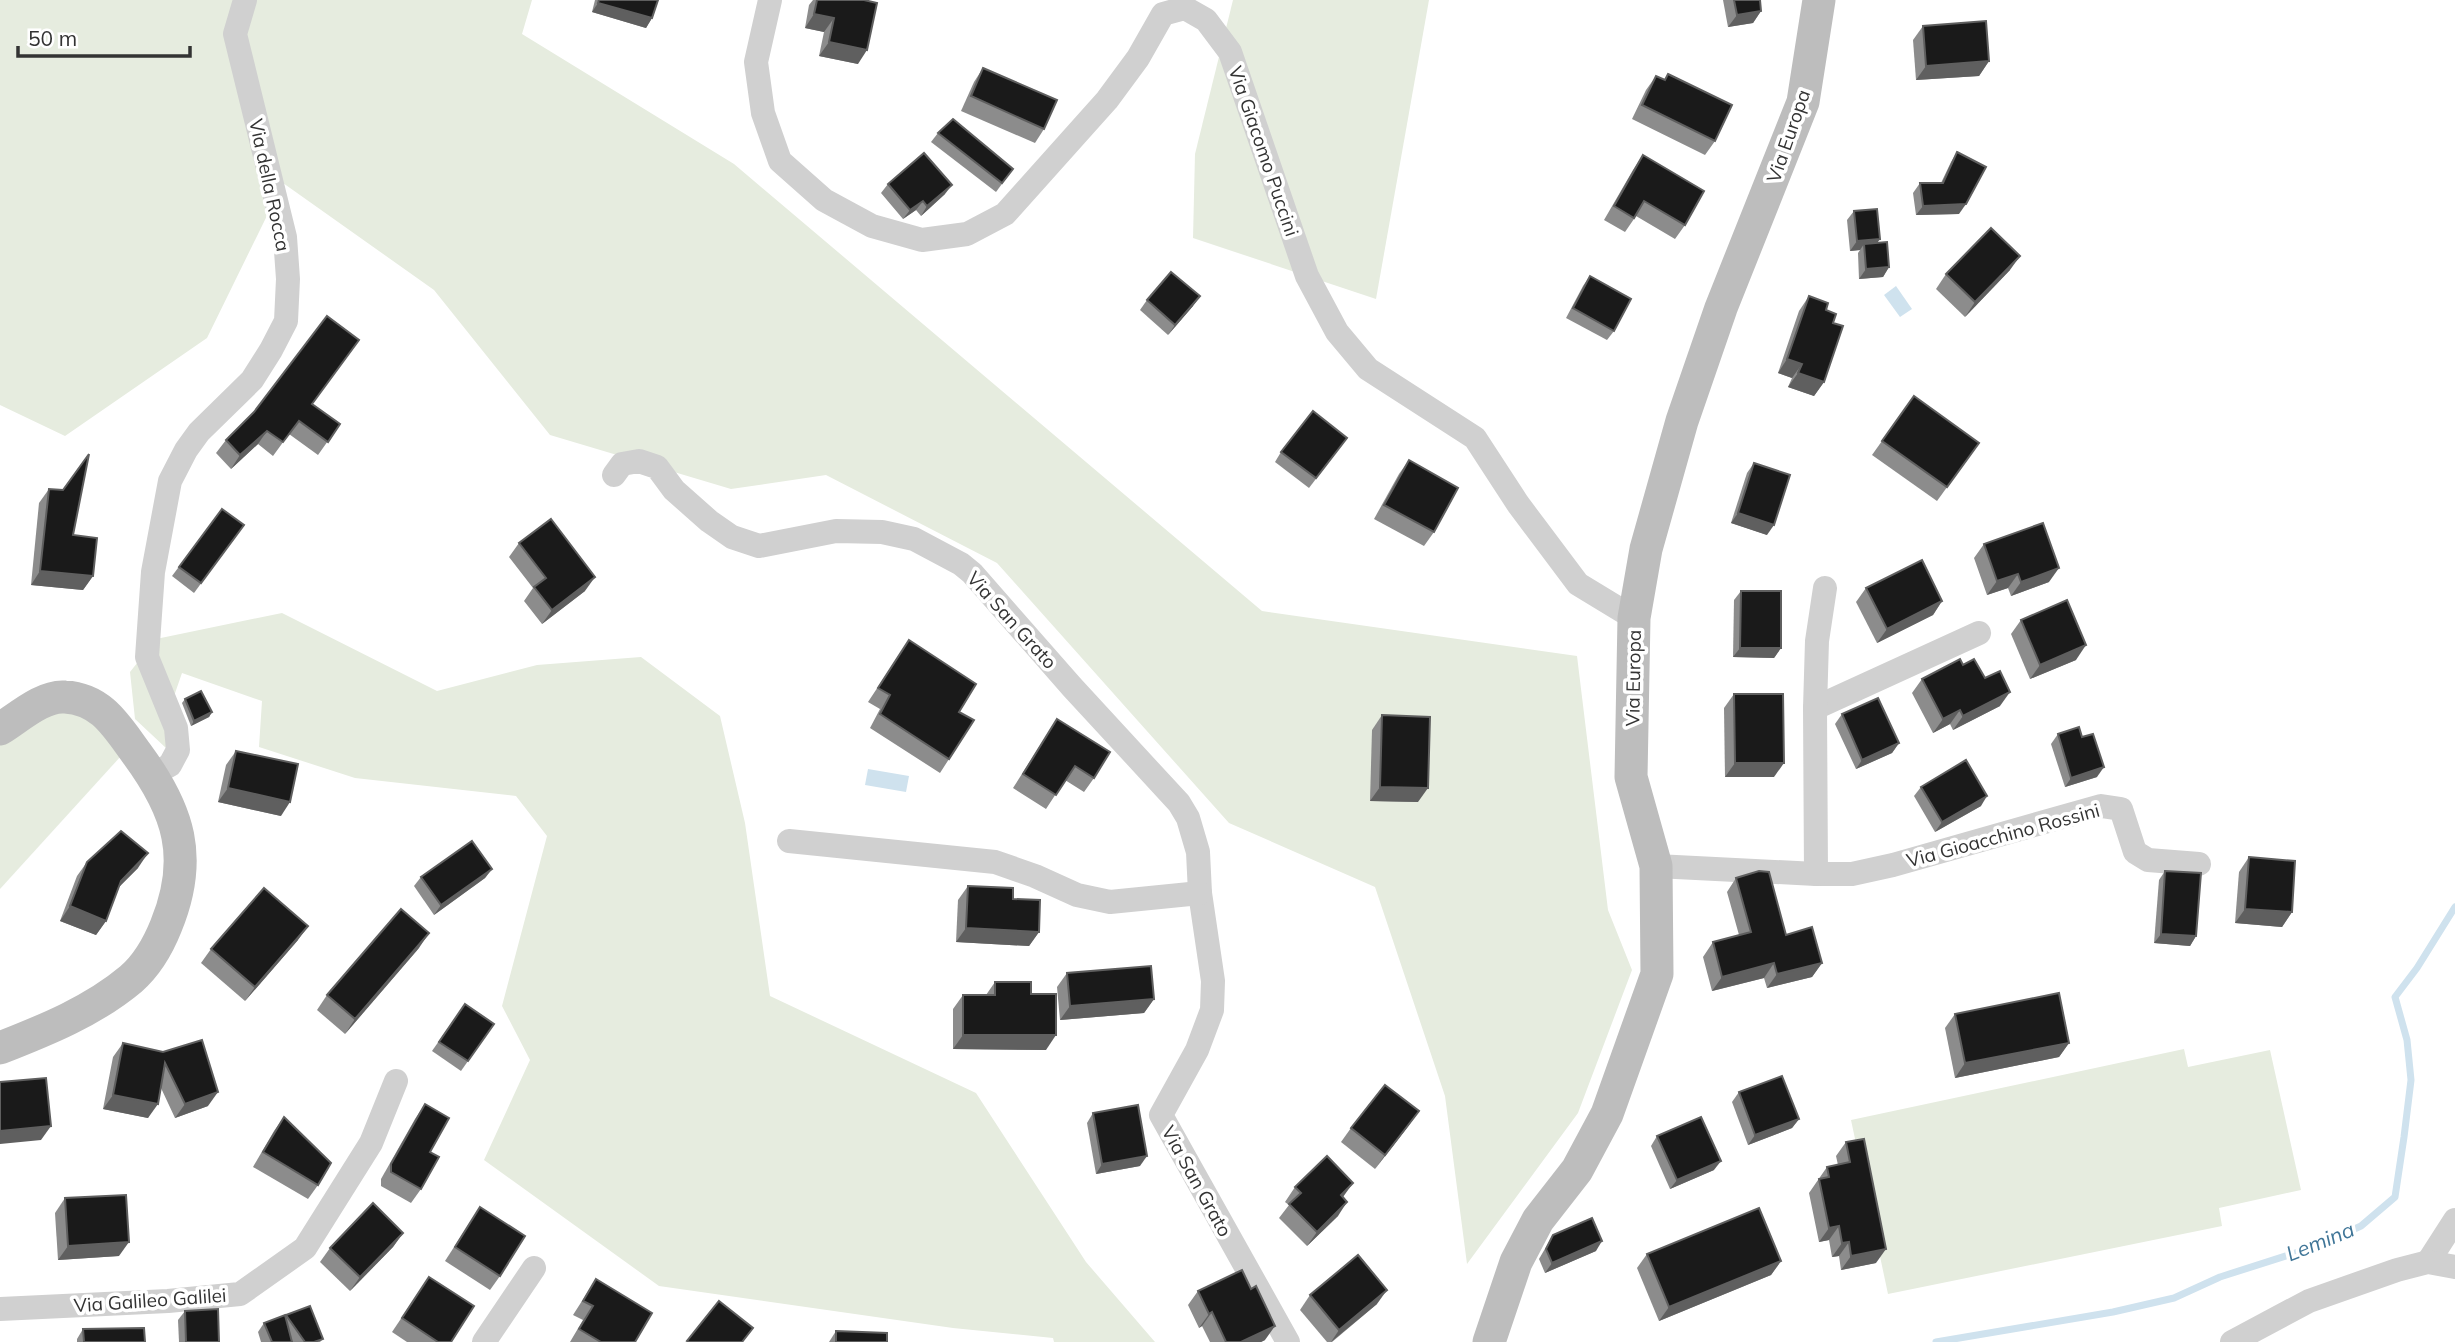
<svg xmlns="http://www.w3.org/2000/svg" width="2455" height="1342" font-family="Mulish,sans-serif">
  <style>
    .green { fill: #e6ecdf }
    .water { fill: #cfe2ee }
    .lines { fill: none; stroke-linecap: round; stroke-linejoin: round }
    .stream { stroke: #cfe2ee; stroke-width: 7 }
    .street { stroke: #d0d0d0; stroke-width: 24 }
    .secondary { stroke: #bdbdbd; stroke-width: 33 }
    .wall { fill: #8c8c8c }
    .shaded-wall { fill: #5f5f5f }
    .building { fill: #1a1a1a; stroke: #5f5f5f; stroke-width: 2 }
    .labels { text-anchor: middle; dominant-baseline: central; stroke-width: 7; stroke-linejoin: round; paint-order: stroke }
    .street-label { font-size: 19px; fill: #333; stroke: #fff }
    .water-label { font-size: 21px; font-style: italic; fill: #3f7597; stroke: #fff }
  </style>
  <rect width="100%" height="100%" fill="#fff"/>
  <g class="green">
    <path d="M0,0h532l-10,34 212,130 528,447 315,45 31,254 24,60 -54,143 -111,151 -22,-168 -70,-209 -146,-64 -232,-260 -171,-88 -95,14 -181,-54 -116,-145 -151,-107 -76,155 -142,98 -65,-31z"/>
    <path d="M1233,0h196l-53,299 -183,-61 2,-84z"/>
    <path d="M282,613l155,78 100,-26 104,-8 79,59 25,107 25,173 206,97 110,169 69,80h-101l-1,-4 -100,-10 -294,-42 -175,-126 46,-100 -28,-54 45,-170 -31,-40 -161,-18 -96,-31 3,-46 -80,-28 -9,26 9,64 -47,-44 -5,-47 26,-33z"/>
    <path d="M62,711l36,10 23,35 -121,133v-146l29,-20z"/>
    <path d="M2184,1049l4,18 82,-17 31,140 -82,18 3,18 -334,68 -37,-174z"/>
  </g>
  <g class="water">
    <path d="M1896,286l16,23 -12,8 -16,-22z"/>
    <path d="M868,769l41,7 -3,16 -41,-7z"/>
  </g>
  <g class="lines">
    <path class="stream" d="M1936,1342l177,-30 61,-14 46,-21 97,-31 44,-20 34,-29 9,-60 7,-57 -4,-40 -12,-43 22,-29 38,-61"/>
    <g class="street">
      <path d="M770,0l-14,62 7,51 17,48 44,39 48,26 50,14 45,-6 38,-20 102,-114 31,-42 25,-44 22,-6 21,12 24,32 77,224 30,56 31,37 107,69 43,66 60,80 56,34"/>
      <path d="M614,475l8,-11 17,-3 18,6 17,23 35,31 23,16 27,9 77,-15 46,1 32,7 47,25 11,9 100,114 107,116 9,15 10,34 2,41 13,88 -1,29 -15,40 -36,65 127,227"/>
      <path d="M1815,708l164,-75"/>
      <path d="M152,775l18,-10 8,-15 -2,-22 -29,-71 6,-85 17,-91 16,-31 13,-18 53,-52 19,-30 15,-29 2,-42 -3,-42 -50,-203 10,-34"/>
      <path d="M789,841l206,21 40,14 42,19 33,7 90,-9"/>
      <path d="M1656,866l160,8h36l41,-9 208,-59 20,3 14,43 13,8 51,4"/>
      <path d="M1816,874l-1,-166 2,-67 8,-53"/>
      <path d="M2428,1262l27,-42"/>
      <path d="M0,1309l168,-8 72,-7 65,-46 66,-105 25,-62"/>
      <path d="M484,1342l50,-74"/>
      <path d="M2232,1342l77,-41 88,-31 31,-8 27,5"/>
    </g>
    <g class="secondary">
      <path d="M0,729c18,-11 43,-34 65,-32 37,2 52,30 72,57 42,57 57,104 29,172 -8,20 -19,39 -35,53 -38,32 -85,51 -131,69"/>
      <path d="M1489,1342l27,-80 22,-42 39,-50 30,-56 50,-140 -1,-108 -25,-89 3,-159 12,-69 36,-128 39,-113 82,-206 16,-102"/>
    </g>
  </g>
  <g class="wall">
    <path d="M595,0h63l-6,18 -6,10 -54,-16z"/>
    <path d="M813,0h51l-6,64 -39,-8 5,-24 -19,-4 4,-23z"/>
    <path d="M1723,0h37l1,11 -8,12 -25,4z"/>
    <path d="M1923,26l66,35 -10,15 -63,4 -3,-40z"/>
    <path d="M983,68l61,61 -9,14 -74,-32 13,-29z"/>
    <path d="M1668,74l47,67 -10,14 -73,-36 14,-29 10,-14 8,4z"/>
    <path d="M938,133l75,36 -17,23 -65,-50z"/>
    <path d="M1957,152l2,62 -43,1 -3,-22 7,-10h21l10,-21z"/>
    <path d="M1643,155l42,70 -10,14 -39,-23 -11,16 -21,-12 29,-50z"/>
    <path d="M888,184l57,10 -24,22 -5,-6 -13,9 -22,-26z"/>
    <path d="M1854,211l23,32 12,24 -6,10 -24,2 -1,-26 2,-3 -10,1 -3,-31z"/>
    <path d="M2010,270l-45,47 -29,-28 10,-15z"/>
    <path d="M1590,276l24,55 -7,9 -41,-22 17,-32z"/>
    <path d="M1809,296l17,14 7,13 -9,59 -10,14 -26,-9 4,-9 -14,-5 21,-62z"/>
    <path d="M1147,300l46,6 -25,29 -28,-25z"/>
    <path d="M1914,396l65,47 -42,58 -65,-46z"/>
    <path d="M312,404l28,20 -22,31 -29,-21 -16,22 -15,-12 -27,25 -15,-16 10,-13z"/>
    <path d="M1347,438l-38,50 -34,-26 6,-10z"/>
    <path d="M1409,460l25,72 -10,14 -50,-27 25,-45z"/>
    <path d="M1754,463l13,72 -36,-12 16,-50z"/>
    <path d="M49,489l24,46 20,41 -10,14 -52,-5 8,-82z"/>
    <path d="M222,509l22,16 -50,68 -22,-17z"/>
    <path d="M519,543l66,48 -43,33 -18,-23 9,-13 -24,-31z"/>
    <path d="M1984,544l65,38 -38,14 -3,-8 -21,7 -13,-37z"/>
    <path d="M1866,588l76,13 -9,14 -56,28 -21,-41z"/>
    <path d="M1741,591l40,57 -7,10 -41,-1 1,-57z"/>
    <path d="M2021,620l55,40 -46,19 -19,-45z"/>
    <path d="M909,640l40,119 -9,14 -70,-45 10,-19 -12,-7z"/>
    <path d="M1963,665l37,41 -47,24 -3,-6 -17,9 -21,-40 10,-14z"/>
    <path d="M1734,694l40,83h-49l-1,-69z"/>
    <path d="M185,699l27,13 -3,5 -18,9 -9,-23z"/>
    <path d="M1842,714l57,29 -7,10 -36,16 -21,-45z"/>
    <path d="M1382,715l36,87 -48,-1 2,-71z"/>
    <path d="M1057,719l37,59 -10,14 -19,-12 -19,29 -33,-21z"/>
    <path d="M2058,734l24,3 15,40 -32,10 -14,-43z"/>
    <path d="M236,751l45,65 -63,-14 8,-37z"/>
    <path d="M1921,787l60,19 -46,26 -21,-36z"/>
    <path d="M2249,857l43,55 -10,15 -47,-4 4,-51z"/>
    <path d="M87,862l51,6 -19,19 -13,34 -10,14 -36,-14 17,-45z"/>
    <path d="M492,869l-7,9 -51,37 -20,-29 7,-9z"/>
    <path d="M2165,871l31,65 -6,10 -36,-3 5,-63z"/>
    <path d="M1736,878l50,57 36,28 -10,14 -45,11 -3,-10 -52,13 -9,-34 10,-15 26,-7 -12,-43z"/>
    <path d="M968,886l71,46 -10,14 -73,-4 2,-42z"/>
    <path d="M298,940l-53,61 -44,-38 10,-14z"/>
    <path d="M419,948l-74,86 -28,-24 10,-15z"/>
    <path d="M1067,973l87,26 -10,14 -84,7 -3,-33z"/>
    <path d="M995,982l36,12 15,56 -93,-1v-40l10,-14h23z"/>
    <path d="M465,1004l29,20 -33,47 -29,-20z"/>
    <path d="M1955,1014l114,29 -10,14 -104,21 -10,-50z"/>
    <path d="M123,1043l40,9 45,54 -33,12 -14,-30 -13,30 -45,-9 10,-52z"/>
    <path d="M1739,1092l60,27 -7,9 -44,17 -16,-43z"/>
    <path d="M425,1104l5,48 -9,37 -10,14 -30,-17v-7l34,-60z"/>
    <path d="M1093,1113l47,53 -44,8 -9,-51z"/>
    <path d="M284,1117l34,68 -10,14 -55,-32 21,-36z"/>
    <path d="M1409,1125l-34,44 -34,-27 10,-14z"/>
    <path d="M1657,1136l57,34 -44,19 -19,-43z"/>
    <path d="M1846,1142l30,121 -35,7 -2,-14 -7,1 -3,-17 -10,2 -10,-49 18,-26 11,-2 -2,-9z"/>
    <path d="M1295,1187l48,10 -5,19 -31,30 -28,-28 10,-13 -4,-3z"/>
    <path d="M65,1198l54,58 -61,4 -3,-47z"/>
    <path d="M480,1207l20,69 -10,14 -45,-29z"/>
    <path d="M403,1233l-10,14 -43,44 -30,-29 10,-14z"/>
    <path d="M1553,1235l43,16 -51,22 -6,-14z"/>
    <path d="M1647,1254l134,7 -10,14 -112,46 -22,-53z"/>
    <path d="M429,1277l22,65h-44l-15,-10z"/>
    <path d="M596,1279l39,63h-65l13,-22 -10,-5z"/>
    <path d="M1198,1291l67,49 -4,2h-51l-8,-16 -3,2 -11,-23z"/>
    <path d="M1310,1295l67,9 -45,38h-5l-27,-32z"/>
    <path d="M185,1311l34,31h-40l-1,-22z"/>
    <path d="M286,1315l37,24 -3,3h-59l-3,-10 6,-9z"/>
    <path d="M83,1329l62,13h-68v-3z"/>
    <path d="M836,1331l51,11h-58z"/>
  </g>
  <g class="shaded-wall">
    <path d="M598,3l54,15 -6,10 -54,-16z"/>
    <path d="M1761,11l-8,12 -25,4 9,-12z"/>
    <path d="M814,14l20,4 -10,14 -19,-4z"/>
    <path d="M829,42l38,8 -9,14 -39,-8z"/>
    <path d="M1989,61l-10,15 -63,4 10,-14z"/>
    <path d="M952,185l-7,9 -24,22 6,-10z"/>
    <path d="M923,201l-7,9 -13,9 7,-9z"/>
    <path d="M1966,204l-7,10 -43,1 7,-9z"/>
    <path d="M1880,239l-7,10 -9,-5 -4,6 -10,1 7,-10z"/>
    <path d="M2020,256l-10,14 -45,47 10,-15z"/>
    <path d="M1889,267l-6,10 -24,2 7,-10z"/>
    <path d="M1200,296l-7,10 -25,29 7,-10z"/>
    <path d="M1787,359l15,5 -10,14 -14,-5z"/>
    <path d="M1798,373l26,9 -10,14 -26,-9z"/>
    <path d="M267,431l-9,13 -27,25 9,-14z"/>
    <path d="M1738,513l36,12 -7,10 -36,-12z"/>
    <path d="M2059,568l-10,14 -38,14 10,-14z"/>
    <path d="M40,571l53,5 -10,14 -52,-5z"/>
    <path d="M2018,574l-10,14 -21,7 10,-14z"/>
    <path d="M595,577l-10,14 -43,33 10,-14z"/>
    <path d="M1942,601l-9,14 -56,28 10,-14z"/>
    <path d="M2086,645l-10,15 -46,19 10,-14z"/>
    <path d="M1740,648h41l-7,10 -41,-1z"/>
    <path d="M2010,692l-10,14 -47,24 10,-14z"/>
    <path d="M1960,710l-10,14 -17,9 10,-14z"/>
    <path d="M212,712l-3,5 -18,9 3,-5z"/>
    <path d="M1899,743l-7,10 -36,16 6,-9z"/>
    <path d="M1735,763h49l-10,14h-49z"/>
    <path d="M2104,767l-7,10 -32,10 6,-9z"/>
    <path d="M1380,787l48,1 -10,14 -48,-1z"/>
    <path d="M228,788l62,14 -9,14 -63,-14z"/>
    <path d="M1987,796l-6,10 -46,26 7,-10z"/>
    <path d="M148,853l-10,15 -27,27 10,-14z"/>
    <path d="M492,869l-7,9 -51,37 7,-10z"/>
    <path d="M70,906l36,15 -10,14 -36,-14z"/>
    <path d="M2245,909l47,3 -10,15 -47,-4z"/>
    <path d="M308,926l-10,14 -53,61 10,-14z"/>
    <path d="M966,928l73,4 -10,14 -73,-4z"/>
    <path d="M429,933l-10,15 -74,86 10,-15z"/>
    <path d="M2161,934l35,2 -6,10 -36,-3z"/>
    <path d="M1774,963l-10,15 -52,13 10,-14z"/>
    <path d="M1822,963l-10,14 -45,11 10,-14z"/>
    <path d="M1154,999l-10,14 -84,7 10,-14z"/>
    <path d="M963,1035h93l-10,15 -93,-1z"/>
    <path d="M2069,1043l-10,14 -104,21 10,-15z"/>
    <path d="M218,1092l-10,14 -33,12 10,-14z"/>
    <path d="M113,1095l45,9 -10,14 -45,-9z"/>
    <path d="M1419,1111l-10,14 -34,44 10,-14z"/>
    <path d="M1799,1119l-7,9 -44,17 7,-10z"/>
    <path d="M51,1126l-10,14 -41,4v-13z"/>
    <path d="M1147,1156l-7,10 -44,8 6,-10z"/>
    <path d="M1721,1161l-7,9 -44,19 7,-9z"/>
    <path d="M1353,1183l-10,14 -12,12 10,-14z"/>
    <path d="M1347,1202l-9,14 -31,30 10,-14z"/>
    <path d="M1839,1226l-10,14 -10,2 10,-14z"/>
    <path d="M403,1233l-10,14 -43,44 10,-14z"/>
    <path d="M1602,1241l-6,10 -51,22 7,-10z"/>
    <path d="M129,1242l-10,14 -61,4 10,-14z"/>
    <path d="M1849,1242l-10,14 -7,1 10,-14z"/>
    <path d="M1886,1249l-10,14 -35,7 10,-14z"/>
    <path d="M1781,1261l-10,14 -112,46 10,-14z"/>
    <path d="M1387,1290l-10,14 -46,38 8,-12z"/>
    <path d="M1212,1312l-10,14 -3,2 10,-14z"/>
    <path d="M1275,1326l-10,14 -4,2h-20z"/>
  </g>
  <g class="building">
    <path d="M599,0h59l-6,18 -54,-15z"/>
    <path d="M817,0h47l13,3 -10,47 -38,-8 5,-24 -20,-4z"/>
    <path d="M1734,0h26l1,11 -24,4z"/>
    <path d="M1986,21l3,40 -63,5 -3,-40z"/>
    <path d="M983,68l74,32 -13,29 -73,-33z"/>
    <path d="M1668,74l64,31 -17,36 -73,-36 14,-29 9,4z"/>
    <path d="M953,119l60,50 -11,14 -64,-50z"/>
    <path d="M1957,152l29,15 -20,37 -43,2 -3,-23h23z"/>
    <path d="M924,153l28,32 -25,21 -4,-5 -13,9 -22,-26z"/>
    <path d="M1643,155l61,36 -19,34 -41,-24 -10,17 -20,-12z"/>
    <path d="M1877,209l3,30 -23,2 -3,-30z"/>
    <path d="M1991,228l29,28 -45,46 -29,-28z"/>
    <path d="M1887,242l2,25 -23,2 -2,-25z"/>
    <path d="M1171,272l29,24 -25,29 -28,-25z"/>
    <path d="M1590,276l41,23 -17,32 -41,-23z"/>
    <path d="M1809,296l19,7 -2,7 10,4 -3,9 10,3 -19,56 -26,-9 4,-9 -15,-5z"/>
    <path d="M327,316l32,24 -47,64 28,20 -12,18 -29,-21 -16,21 -16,-11 -27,24 -14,-15 28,-28z"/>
    <path d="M1914,396l65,47 -32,44 -65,-46z"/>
    <path d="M1313,411l34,27 -31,40 -35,-26z"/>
    <path d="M89,454l-16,81 24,3 -4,38 -53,-5 9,-82 14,1z"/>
    <path d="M1409,460l49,28 -24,44 -50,-27z"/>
    <path d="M1754,463l36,12 -16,50 -36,-12z"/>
    <path d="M222,509l22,16 -43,58 -22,-16z"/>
    <path d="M551,519l44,58 -43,33 -18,-23 12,-9 -27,-35z"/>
    <path d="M2043,523l16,45 -38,14 -3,-8 -21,7 -13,-37z"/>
    <path d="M1922,560l20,41 -55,28 -21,-41z"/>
    <path d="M1741,591h40v57h-41z"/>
    <path d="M2067,600l19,45 -46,20 -19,-45z"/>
    <path d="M909,640l67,44 -17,28 15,8 -25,39 -69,-45 10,-19 -12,-7z"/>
    <path d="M1960,659l3,6 11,-6 11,19 15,-7 10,21 -47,24 -3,-6 -17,9 -21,-40z"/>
    <path d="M201,691l11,21 -18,9 -9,-22z"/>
    <path d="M1734,694h49l1,69h-49z"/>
    <path d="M1878,698l21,45 -37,17 -20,-46z"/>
    <path d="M1382,715l48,2 -2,71 -48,-1z"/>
    <path d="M1057,719l53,33 -16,26 -19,-12 -19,29 -33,-21z"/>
    <path d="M2079,727l3,10 11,-3 11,33 -33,11 -13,-44z"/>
    <path d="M236,751l62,13 -8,38 -62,-14z"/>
    <path d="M1966,760l21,36 -45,26 -21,-35z"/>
    <path d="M121,831l27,22 -27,28 -15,40 -36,-15 17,-44z"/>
    <path d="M472,841l20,28 -51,36 -20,-28z"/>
    <path d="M2249,857l46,4 -3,51 -47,-3z"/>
    <path d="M1759,871l10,1 17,63 26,-8 10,36 -45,11 -3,-11 -52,14 -9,-35 38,-10 -15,-54z"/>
    <path d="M2165,871l36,2 -5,63 -35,-2z"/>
    <path d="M968,886l45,2v11l27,1 -1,32 -73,-4z"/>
    <path d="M264,888l44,38 -53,61 -44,-38z"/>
    <path d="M401,909l28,24 -74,86 -28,-24z"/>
    <path d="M1151,966l3,33 -84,7 -3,-33z"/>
    <path d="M995,982h36v12h25v41h-93v-40h32z"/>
    <path d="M2059,993l10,50 -104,20 -10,-49z"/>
    <path d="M465,1004l29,20 -26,37 -29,-19z"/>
    <path d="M202,1040l16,52 -33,12 -20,-41 -7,41 -45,-9 10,-52 40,9z"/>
    <path d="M1782,1076l17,43 -44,16 -16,-43z"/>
    <path d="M46,1078l5,48 -51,5v-49z"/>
    <path d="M1385,1085l34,26 -34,44 -34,-27z"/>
    <path d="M425,1104l24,14 -19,34 9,5 -18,32 -30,-17v-8z"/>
    <path d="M1138,1105l9,51 -45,8 -9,-51z"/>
    <path d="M284,1117l47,46 -13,22 -55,-33z"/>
    <path d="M1701,1117l20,44 -44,19 -20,-44z"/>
    <path d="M1864,1139l22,110 -35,7 -2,-14 -7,1 -3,-17 -10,2 -10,-49 10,-2 -2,-10 23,-5 -4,-20z"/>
    <path d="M1327,1156l26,27 -12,12 6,7 -30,30 -28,-28 12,-11 -6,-6z"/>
    <path d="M126,1195l3,47 -61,4 -3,-48z"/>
    <path d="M373,1203l30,30 -43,44 -30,-29z"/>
    <path d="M480,1207l45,29 -25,40 -45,-29z"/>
    <path d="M1759,1208l22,53 -112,46 -22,-53z"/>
    <path d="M1592,1218l10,23 -50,22 -6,-14 7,-14z"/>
    <path d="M1358,1255l29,35 -48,40 -29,-35z"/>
    <path d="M1242,1270l9,19 5,-3 19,40 -34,16h-15l-14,-30 -3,2 -11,-23z"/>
    <path d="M429,1277l45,29 -23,36h-13l-36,-24z"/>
    <path d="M596,1279l56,34 -17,29h-34l-22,-13 14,-23 -10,-5z"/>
    <path d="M719,1301l34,27 -11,14h-53l-2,-1z"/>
    <path d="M310,1306l13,33 -9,3h-9l-19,-27z"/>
    <path d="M218,1309l1,33h-33l-1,-31z"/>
    <path d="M285,1315l7,27h-20l-8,-19z"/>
    <path d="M144,1328l1,14h-61l-1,-13z"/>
    <path d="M836,1331l51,2v9h-51z"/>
  </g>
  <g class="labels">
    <g class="street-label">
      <text transform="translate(1788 136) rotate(-71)">Via Europa</text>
      <text transform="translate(1264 151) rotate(71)">Via Giacomo Puccini</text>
      <text transform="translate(270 185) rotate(78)">Via della Rocca</text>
      <text transform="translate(1012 620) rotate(48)">Via San Grato</text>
      <text transform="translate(1633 678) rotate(-89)">Via Europa</text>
      <text transform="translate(2003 835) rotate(-15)">Via Gioacchino Rossini</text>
      <text transform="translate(1197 1181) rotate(61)">Via San Grato</text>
      <text transform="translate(150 1300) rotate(-4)">Via Galileo Galilei</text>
    </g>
    <g class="water-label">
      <text transform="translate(2320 1241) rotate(-22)">Lemina</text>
    </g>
  </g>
  <path d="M18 46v10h172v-10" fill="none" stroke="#333333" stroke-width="3.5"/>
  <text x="28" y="46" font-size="21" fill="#333333" stroke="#ffffff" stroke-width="5" paint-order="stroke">50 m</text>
</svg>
